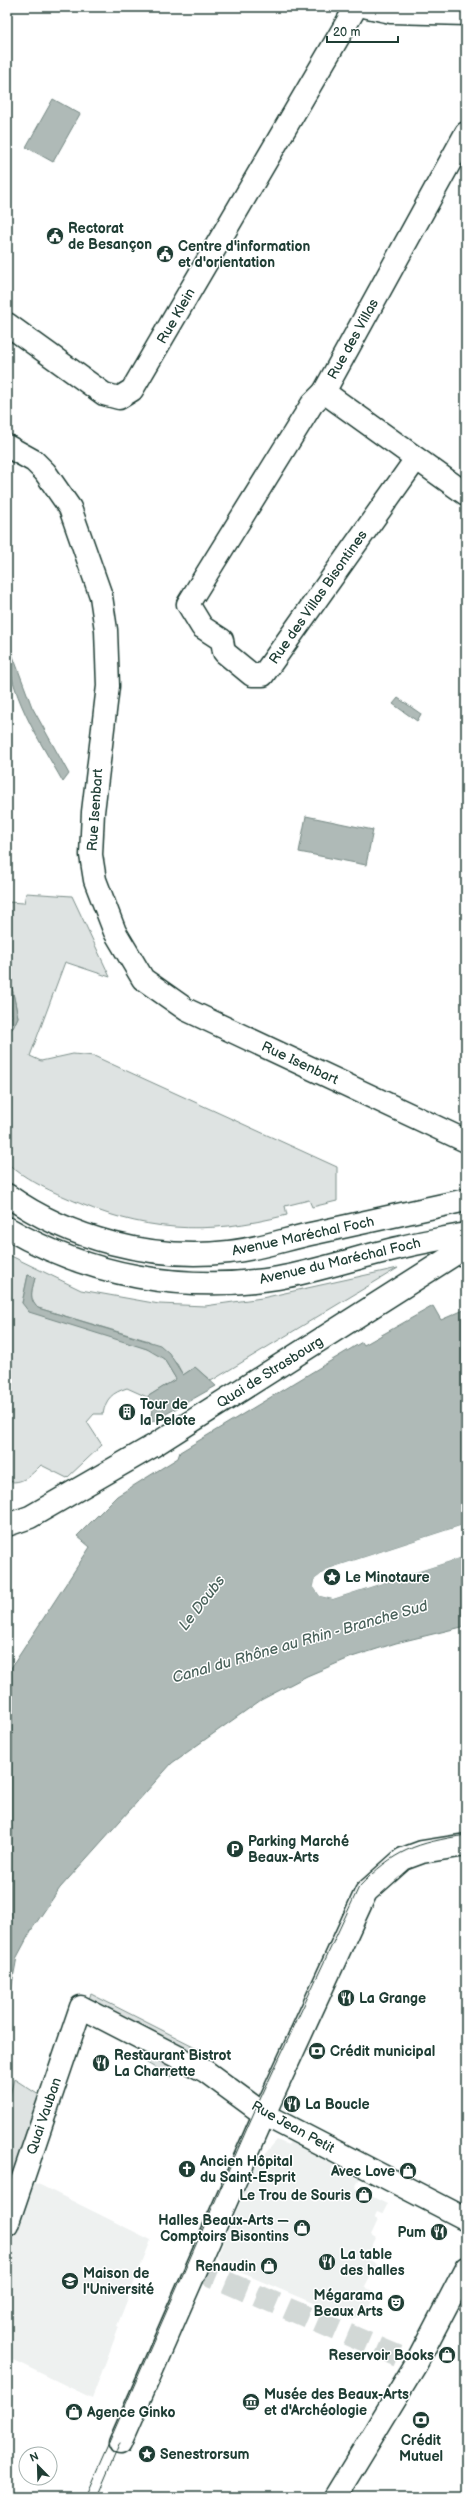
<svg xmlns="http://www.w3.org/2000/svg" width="473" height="2504" font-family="'Balsamiq Sans',sans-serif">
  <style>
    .built { fill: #eef1f0 }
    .green { fill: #dee3e2; stroke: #7e908b }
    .water { fill: #afbab7; stroke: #758883 }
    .pier { fill: #fff }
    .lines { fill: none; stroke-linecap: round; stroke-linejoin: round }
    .minor-tunnel { stroke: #d2d8d6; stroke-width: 22; stroke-dasharray: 22 11; stroke-linecap: butt }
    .minor-casing { stroke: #1f3d34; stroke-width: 25 }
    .secondary-casing { stroke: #1f3d34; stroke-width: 25 }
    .minor { stroke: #fff; stroke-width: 22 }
    .secondary { stroke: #fff; stroke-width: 22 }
    .tram { stroke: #1f3d34; stroke-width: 1 }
    .labels { text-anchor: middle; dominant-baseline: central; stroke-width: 3; stroke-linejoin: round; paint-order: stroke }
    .poi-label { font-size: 14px; font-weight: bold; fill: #1f3d34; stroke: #fff; text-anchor: start }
    .street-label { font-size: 14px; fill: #1f3d34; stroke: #fff }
    .water-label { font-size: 15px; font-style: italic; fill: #4a625b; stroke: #fff }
  </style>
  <rect width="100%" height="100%" fill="#fff"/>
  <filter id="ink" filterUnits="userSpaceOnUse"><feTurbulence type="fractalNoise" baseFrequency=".025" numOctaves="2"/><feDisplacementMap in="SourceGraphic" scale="8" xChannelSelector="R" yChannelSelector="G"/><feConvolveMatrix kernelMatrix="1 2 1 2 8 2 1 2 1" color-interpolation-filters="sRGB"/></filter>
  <g filter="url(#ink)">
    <g class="built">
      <path d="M277,2140l11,5 3,-5 44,23 -5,10 5,3 3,-5 4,1 2,-4 17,8 -6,12 32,16 -5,10 -5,-2 -3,6 4,2 -7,15 5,3 -10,20 11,6 -12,23 11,6 -10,20 -13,7 -123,-52 -13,-11 40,-94z"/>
      <path d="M32,2181l119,59 -34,86 2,1 -27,71 -85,-41v-105z"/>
    </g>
    <g class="green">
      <path d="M26,893l46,3 38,81 -45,-15 -35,94 11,5 32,-7 21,2 243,111v34l-25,6 -3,-7 -24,6 2,9c-82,21 -145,17 -222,-18 -21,-9 -41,-19 -58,-34v-132l6,-3 5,-11 -11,-53v-62l17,1z"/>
      <path d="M7,1254l74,36 78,14 46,2 57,-8 136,-30 -187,113 -16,-14 -12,8 -6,-11 -28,-23 -111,-33c-10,-9 -6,-18 -3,-30l-7,-3 -6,28 136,50 6,6 12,20 -29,18 -20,-9c-15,5 -21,10 -24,26h-9l-7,8 15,23 -35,33 -26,-13c-10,10 -19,20 -34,16z"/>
      <path d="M91,1994l120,61 -4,8 -120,-60z"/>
      <path d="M147,2048l31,17 -7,12 -31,-18z"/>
      <path d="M14,2079l28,18 -35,101v-91z"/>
    </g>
    <g class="water">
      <path d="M53,99l27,15 -27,48 -27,-15z"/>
      <path d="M7,640l25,67 37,67 -6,8c-26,-46 -56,-89 -56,-142z"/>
      <path d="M398,698l23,16 -4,7 -24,-17z"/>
      <path d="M306,816l67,14 -7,35 -67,-13z"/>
      <path d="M7,964l11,53 -5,11 -6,3v-9l5,-6 -5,-27z"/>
      <path d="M28,1275l7,3c-3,12 -7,21 3,30l122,37 9,8 14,22 12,-8 21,19 -66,37 2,-14 -5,-12 29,-18 -12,-20 -17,-10 -118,-37 -7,-9z"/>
      <path d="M433,1306l8,14 25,-11v215l-138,45 -14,11 -1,6 7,10 13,3 133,-43v70l-70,17 -44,14 -45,19 -46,24 -89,63 -112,125 -28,41 -15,28 -10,54v-337l83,-127 -13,-11 40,-40 61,-38 2,-6 182,-110 2,3z"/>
    </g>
    <path class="pier" d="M466,1524v2l-137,44 -13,11 -1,5 6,8 12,3 133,-43v2l-133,43 -13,-3 -7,-10 1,-6 14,-11z"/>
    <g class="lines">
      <path class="minor-tunnel" d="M196,2269l220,95"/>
      <defs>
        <g id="minor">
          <path d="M466,133l-142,259 142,102"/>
          <path d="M7,324l97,70 15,4 13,-8 224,-383"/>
          <path d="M324,392l-12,12 -124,200 14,23 20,13 2,12 28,23h11l153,-216"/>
          <path d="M7,446l27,15 11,11 25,36 31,88 5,34 2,56 -15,126 -2,43 4,25 20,52 28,47 44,31 279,131"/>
          <path d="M7,1525l23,-8 123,-71 313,-199"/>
          <path d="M7,2225l74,-218 124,64 60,44 201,104"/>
          <path d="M120,2443l150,-342 96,-209 37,-33 19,-7 44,-7"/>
          <path d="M335,2497l81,-133 50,-96"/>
        </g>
        <g id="secondary">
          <path d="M368,7l23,5 75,2"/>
          <path d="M7,1195c62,44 146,66 222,57 29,-3 57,-13 86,-19 50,-11 101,-22 151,-33"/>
          <path d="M7,1228c83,48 176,65 271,50 40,-7 80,-21 120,-30 22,-6 45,-9 68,-14"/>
        </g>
      </defs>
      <use href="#minor" class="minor-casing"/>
      <use href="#secondary" class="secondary-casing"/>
      <use href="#minor" class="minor"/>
      <use href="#secondary" class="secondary"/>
      <g class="tram">
        <path d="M85,2497l171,-389 103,-221c35,-37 57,-44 107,-52"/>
        <path d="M97,2497l23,-54"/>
      </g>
    </g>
  </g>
  <defs>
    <symbol id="civic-disc" viewBox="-11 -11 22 22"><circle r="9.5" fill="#1f3d34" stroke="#fff"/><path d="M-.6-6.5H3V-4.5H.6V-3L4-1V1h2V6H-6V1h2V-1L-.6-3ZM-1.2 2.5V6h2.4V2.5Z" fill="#fff"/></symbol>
    <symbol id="building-disc" viewBox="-11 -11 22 22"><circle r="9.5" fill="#1f3d34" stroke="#fff"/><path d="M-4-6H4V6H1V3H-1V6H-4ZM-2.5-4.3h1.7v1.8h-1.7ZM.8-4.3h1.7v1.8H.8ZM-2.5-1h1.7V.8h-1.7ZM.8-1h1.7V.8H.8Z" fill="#fff"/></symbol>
    <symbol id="sight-disc" viewBox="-11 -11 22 22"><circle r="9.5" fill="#1f3d34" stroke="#fff"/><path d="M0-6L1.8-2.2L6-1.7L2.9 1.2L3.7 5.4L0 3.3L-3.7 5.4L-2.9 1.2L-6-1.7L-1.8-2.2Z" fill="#fff"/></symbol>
    <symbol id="parking-disc" viewBox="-11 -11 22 22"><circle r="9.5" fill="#1f3d34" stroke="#fff"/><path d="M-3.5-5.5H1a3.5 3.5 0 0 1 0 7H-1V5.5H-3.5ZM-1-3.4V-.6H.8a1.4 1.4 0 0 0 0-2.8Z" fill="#fff"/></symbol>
    <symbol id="restaurant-disc" viewBox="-11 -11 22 22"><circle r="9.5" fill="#1f3d34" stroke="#fff"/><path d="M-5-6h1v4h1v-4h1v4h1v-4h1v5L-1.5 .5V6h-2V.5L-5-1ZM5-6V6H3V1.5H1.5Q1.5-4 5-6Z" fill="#fff"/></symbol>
    <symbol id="bank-disc" viewBox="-11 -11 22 22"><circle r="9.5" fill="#1f3d34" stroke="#fff"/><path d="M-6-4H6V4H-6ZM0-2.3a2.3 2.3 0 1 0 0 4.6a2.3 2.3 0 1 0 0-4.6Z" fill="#fff"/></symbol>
    <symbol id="church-disc" viewBox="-11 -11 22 22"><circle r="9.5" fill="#1f3d34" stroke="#fff"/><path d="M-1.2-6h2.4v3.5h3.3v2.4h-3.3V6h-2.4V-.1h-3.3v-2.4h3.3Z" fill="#fff"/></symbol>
    <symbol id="shop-disc" viewBox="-11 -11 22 22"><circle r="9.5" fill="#1f3d34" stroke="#fff"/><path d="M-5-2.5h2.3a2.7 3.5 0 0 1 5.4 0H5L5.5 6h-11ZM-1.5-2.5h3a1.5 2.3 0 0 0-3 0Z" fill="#fff"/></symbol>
    <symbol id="university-disc" viewBox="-11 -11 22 22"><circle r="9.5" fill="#1f3d34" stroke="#fff"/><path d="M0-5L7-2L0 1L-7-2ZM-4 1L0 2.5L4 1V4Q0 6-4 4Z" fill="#fff"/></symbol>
    <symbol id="theatre-disc" viewBox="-11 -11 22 22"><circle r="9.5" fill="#1f3d34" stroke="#fff"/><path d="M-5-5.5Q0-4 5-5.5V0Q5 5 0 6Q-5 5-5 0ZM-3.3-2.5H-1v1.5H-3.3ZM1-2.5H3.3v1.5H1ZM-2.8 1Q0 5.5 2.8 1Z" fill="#fff"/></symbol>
    <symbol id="museum-disc" viewBox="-11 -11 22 22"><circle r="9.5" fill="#1f3d34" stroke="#fff"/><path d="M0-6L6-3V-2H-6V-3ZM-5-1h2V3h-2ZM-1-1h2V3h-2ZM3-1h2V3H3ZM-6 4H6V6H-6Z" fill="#fff"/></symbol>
  </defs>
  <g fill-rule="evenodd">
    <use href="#civic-disc" x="45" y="226" width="20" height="20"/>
    <use href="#civic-disc" x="155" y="244" width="20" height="20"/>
    <use href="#building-disc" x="117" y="1402" width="20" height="20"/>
    <use href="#sight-disc" x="322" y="1567" width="20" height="20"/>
    <use href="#parking-disc" x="225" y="1839" width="20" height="20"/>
    <use href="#restaurant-disc" x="336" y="1988" width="20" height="20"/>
    <use href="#bank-disc" x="307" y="2041" width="20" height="20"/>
    <use href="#restaurant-disc" x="91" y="2053" width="20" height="20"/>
    <use href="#restaurant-disc" x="282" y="2094" width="20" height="20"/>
    <use href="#church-disc" x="177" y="2159" width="20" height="20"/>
    <use href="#shop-disc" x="398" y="2161" width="20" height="20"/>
    <use href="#shop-disc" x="354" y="2185" width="20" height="20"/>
    <use href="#shop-disc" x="292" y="2218" width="20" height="20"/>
    <use href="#restaurant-disc" x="429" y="2222" width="20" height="20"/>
    <use href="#restaurant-disc" x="317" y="2252" width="20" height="20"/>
    <use href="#shop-disc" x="259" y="2256" width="20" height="20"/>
    <use href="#university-disc" x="60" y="2271" width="20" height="20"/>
    <use href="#theatre-disc" x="386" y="2293" width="20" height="20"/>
    <use href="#shop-disc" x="437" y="2345" width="20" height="20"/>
    <use href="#museum-disc" x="241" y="2392" width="20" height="20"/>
    <use href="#shop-disc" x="64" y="2402" width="20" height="20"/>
    <use href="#bank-disc" x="411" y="2410" width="20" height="20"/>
    <use href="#sight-disc" x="137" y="2444" width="20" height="20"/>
  </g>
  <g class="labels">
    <g class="poi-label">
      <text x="68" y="228">Rectorat<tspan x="68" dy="16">de Besançon</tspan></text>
      <text x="178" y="246">Centre d'information<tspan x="178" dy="16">et d'orientation</tspan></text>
      <text x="140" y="1404">Tour de<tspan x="140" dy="16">la Pelote</tspan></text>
      <text x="345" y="1577">Le Minotaure</text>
      <text x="248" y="1841">Parking Marché<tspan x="248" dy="16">Beaux-Arts</tspan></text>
      <text x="359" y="1998">La Grange</text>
      <text x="330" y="2051">Crédit municipal</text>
      <text x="114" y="2055">Restaurant Bistrot<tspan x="114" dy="16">La Charrette</tspan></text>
      <text x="305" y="2104">La Boucle</text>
      <text x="200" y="2161">Ancien Hôpital<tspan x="200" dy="16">du Saint-Esprit</tspan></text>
      <text x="395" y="2171" text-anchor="end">Avec Love</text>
      <text x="351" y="2195" text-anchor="end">Le Trou de Souris</text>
      <text x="289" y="2220" text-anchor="end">Halles Beaux-Arts —<tspan x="289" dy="16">Comptoirs Bisontins</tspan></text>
      <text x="426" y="2232" text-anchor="end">Pum</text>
      <text x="340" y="2254">La table<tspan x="340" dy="16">des halles</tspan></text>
      <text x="256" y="2266" text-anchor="end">Renaudin</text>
      <text x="83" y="2273">Maison de<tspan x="83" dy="16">l'Université</tspan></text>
      <text x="383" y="2295" text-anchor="end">Mégarama<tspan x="383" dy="16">Beaux Arts</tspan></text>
      <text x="434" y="2355" text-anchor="end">Reservoir Books</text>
      <text x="264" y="2394">Musée des Beaux-Arts<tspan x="264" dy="16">et d'Archéologie</tspan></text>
      <text x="87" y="2412">Agence Ginko</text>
      <text x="421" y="2440" text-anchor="middle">Crédit<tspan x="421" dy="16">Mutuel</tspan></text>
      <text x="160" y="2454">Senestrorsum</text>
    </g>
    <g class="street-label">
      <text transform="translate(176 316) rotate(-60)">Rue Klein</text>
      <text transform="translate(353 339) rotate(-61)">Rue des Villas</text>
      <text transform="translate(318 597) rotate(-55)">Rue des Villas Bisontines</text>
      <text transform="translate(95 810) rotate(-86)">Rue Isenbart</text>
      <text transform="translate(300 1063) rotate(25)">Rue Isenbart</text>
      <text transform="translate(303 1236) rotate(-12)">Avenue Maréchal Foch</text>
      <text transform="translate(340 1261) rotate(-13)">Avenue du Maréchal Foch</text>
      <text transform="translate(270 1372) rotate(-32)">Quai de Strasbourg</text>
      <text transform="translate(44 2116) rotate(-71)">Quai Vauban</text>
      <text transform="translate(293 2127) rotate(29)">Rue Jean Petit</text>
    </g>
    <g class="water-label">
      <text transform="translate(202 1603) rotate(-52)">Le Doubs</text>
      <text transform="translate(300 1642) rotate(-16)">Canal du Rhône au Rhin - Branche Sud</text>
    </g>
  </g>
  <rect width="473" height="2504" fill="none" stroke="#fff" stroke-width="24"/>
  <rect x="12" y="12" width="449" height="2480" fill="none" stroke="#1f3d34" stroke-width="1.5" filter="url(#ink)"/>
  <g transform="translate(38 2466) rotate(337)"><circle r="19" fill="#ffffff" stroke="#a5b1ae"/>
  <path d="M0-3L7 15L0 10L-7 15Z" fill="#1f3d34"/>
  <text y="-6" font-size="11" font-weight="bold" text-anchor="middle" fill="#1f3d34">N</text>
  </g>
  <path d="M327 36v6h71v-6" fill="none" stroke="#1f3d34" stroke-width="2"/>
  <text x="333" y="36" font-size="12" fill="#1f3d34" stroke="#ffffff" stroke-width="3" paint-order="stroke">20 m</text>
</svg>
